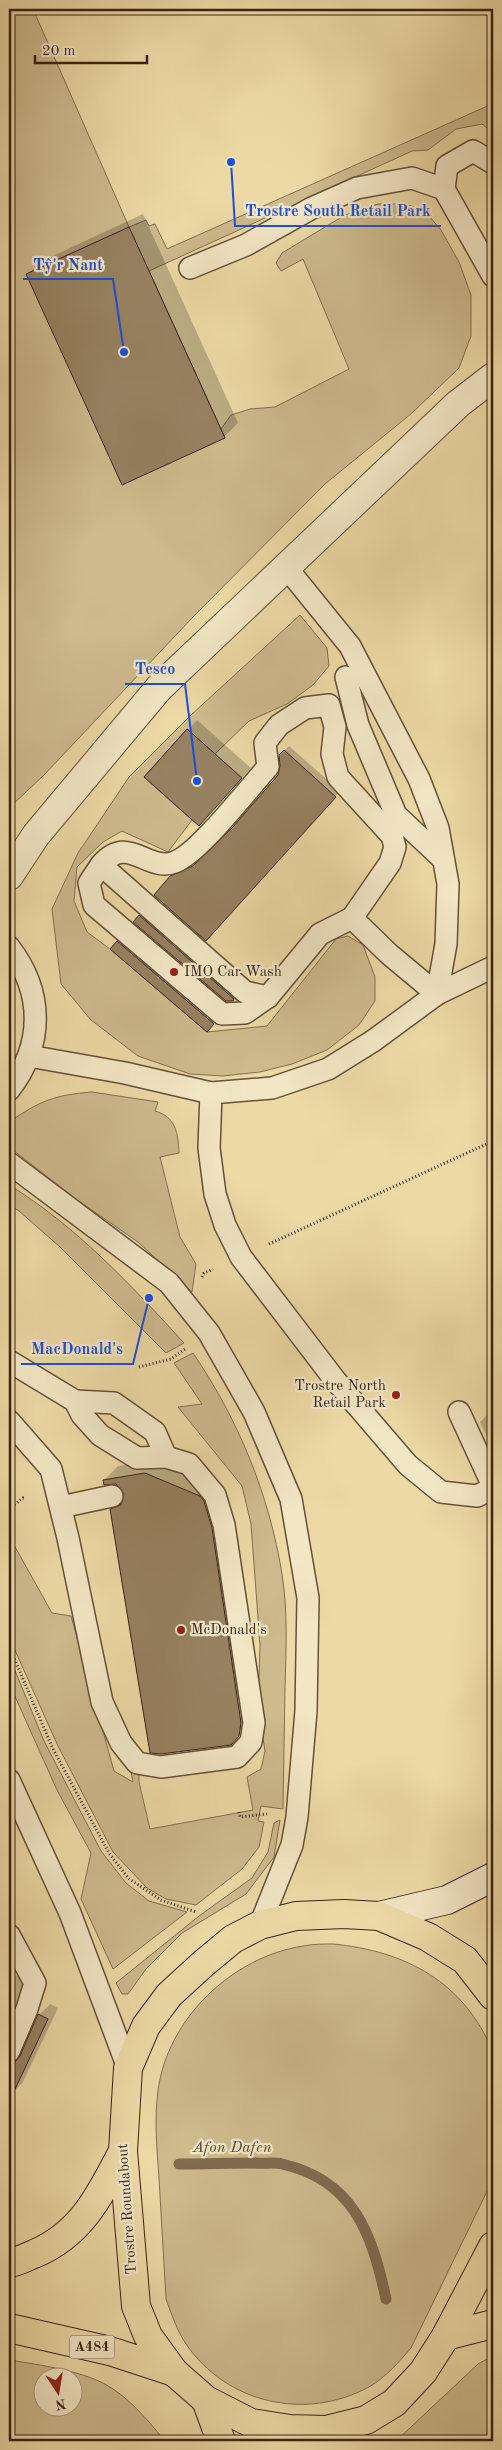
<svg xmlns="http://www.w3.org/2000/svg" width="502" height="2450" font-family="'Old Standard TT',serif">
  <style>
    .green { fill: #cdba8d; stroke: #826e51; fill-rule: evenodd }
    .shadow { fill: #0003 }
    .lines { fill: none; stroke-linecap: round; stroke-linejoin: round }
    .stream { stroke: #7f6b4f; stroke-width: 11 }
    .building { fill: #968160; stroke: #382215 }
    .lane-casing { stroke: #655039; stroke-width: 24 }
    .street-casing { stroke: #655039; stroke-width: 30 }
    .secondary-casing { stroke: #382215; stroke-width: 30 }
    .primary-casing { stroke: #382215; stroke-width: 30 }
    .highway-casing { stroke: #382215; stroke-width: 30 }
    .path { stroke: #382215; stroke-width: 3; stroke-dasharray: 1 2.5; stroke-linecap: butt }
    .lane { stroke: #f3e6c5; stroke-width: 21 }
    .street { stroke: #f3e6c5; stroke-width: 28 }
    .secondary { stroke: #f3e6c5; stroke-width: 28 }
    .primary { stroke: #ecd9a6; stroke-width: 28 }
    .highway { stroke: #ecd9a6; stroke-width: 28 }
    .poi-dot { fill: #8f2418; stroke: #f3e6c5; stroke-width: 2 }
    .labels { text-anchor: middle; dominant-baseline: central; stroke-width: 4.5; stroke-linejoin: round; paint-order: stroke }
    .shield { fill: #f3e6c5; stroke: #705d4a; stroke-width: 1 }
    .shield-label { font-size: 14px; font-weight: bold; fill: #382215 }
    .poi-label { font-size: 15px; fill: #382215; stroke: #f3e6c5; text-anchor: start }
    .street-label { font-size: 15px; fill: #382215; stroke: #f3e6c5 }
    .water-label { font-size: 16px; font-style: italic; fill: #5c4632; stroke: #f3e6c5 }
    .leader { fill: none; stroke: #1d4ed8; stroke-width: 2 }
    .callout-dot { fill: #1d4ed8; stroke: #f3e6c5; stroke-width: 2 }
    .callout-label { font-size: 16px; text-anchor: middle; font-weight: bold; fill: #1d4ed8; stroke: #f3e6c5; stroke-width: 4.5; stroke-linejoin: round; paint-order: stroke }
  </style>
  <rect width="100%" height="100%" fill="#ecd9a6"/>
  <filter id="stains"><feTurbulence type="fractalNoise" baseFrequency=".004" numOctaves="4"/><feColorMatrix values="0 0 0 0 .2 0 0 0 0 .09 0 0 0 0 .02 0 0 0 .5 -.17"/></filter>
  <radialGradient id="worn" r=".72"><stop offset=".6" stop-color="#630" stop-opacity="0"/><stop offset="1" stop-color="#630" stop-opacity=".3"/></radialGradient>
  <g class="green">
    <path d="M9,9h24l96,218 17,-7 3,6 6,-2 12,25 325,-145 1,4v25l-11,-9 -26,5 -28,21 -16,1 -263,120 76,167 -4,-9 10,-14 19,-6 25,-2 74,-38 -46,-110 -22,12 -5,-8 6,-10 63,-38 33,-11h25l20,5 18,21 18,32 12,33v41l-12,32 -47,45 -87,71 -132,133 -149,158 -35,33z"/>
    <path d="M300,615l27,33 2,18 -16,19 -26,19 -38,17 -34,33 -28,-25 -43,48 48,43 -24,32 -46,-21 -19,11 -26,25 -3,34 13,31 23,17 97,83 60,-6 69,-87 12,-3 15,9 12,32v24l-16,24 -32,25 -35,14 -32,8 -37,4 -33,-2 -52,-18 -47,-36 -30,-36 -9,-75 26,-56 51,-76 62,-62z"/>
    <path d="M92,1092l66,10 -3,9c21,6 23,22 24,42l-19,4 20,80 16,27 -4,28 -54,-50 -62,-43 -67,-52v-25c31,-21 45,-27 83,-30z"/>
    <path d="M9,1185c66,40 123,101 175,158l-18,10 -106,-106 -41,-36 -10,-6z"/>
    <path d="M193,1353c45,66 76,141 89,221 6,37 4,76 3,114 -1,40 -1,81 -2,121l-22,-3 -3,15 6,1 -5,25 -17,22 -46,36 -30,-6 -19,-11 -34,-36 -55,-106 -49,-109v-101l43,77 19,3 43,155 19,11 -5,-26 11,12v14l11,47 103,-19 -6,-33 14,-8 4,-18 -7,-44 2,-62 -9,-121 -9,-38 -64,-79 24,-3 -28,-41z"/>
    <path d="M9,1656l35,85 57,110 25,32 23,18 38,11 -74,57 -32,-70 10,-46 -34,-63 -48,-107z"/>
    <path d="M280,1820l-6,37 -28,37 -64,39 -36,36 -18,25h-6l-6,-11 83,-67 53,-38 16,-26 6,-29z"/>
    <path d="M333,1944c73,7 131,38 160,108v127l-82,169c-12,14 -25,29 -42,39 -63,34 -142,17 -183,-43 -9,-13 -14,-29 -20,-45 -2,-40 -5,-81 -7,-121 -2,-29 -5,-58 -1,-87 9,-72 74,-134 145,-145 10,-2 20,-2 30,-2z"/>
    <path d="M493,2356v85h-97l82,-77z"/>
    <path d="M9,2360c31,5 78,11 104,29 20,13 37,34 52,52h-126l-30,-6zM42,2378h30v30h-30z"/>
  </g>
  <g class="shadow">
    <path d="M143,214l95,209 -14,14 -196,-163 14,-13z"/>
    <path d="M197,720l54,48 -52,57 -53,-48z"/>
    <path d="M289,746l51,45 -129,144 -40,-58 6,-6 22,-9 35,-34 45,-53 3,-9 -2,-11z"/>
    <path d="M149,907l93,82 -8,9 -7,2 -87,-84z"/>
    <path d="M127,933l89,88 -9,9 -89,-88z"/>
    <path d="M492,1410h1v40l-13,-28z"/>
    <path d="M159,1460l54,23 39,239 -22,22 -119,-234 15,-16 -9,-11 -13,-3 14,-14z"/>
    <path d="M9,1972l20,10 -20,50z"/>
    <path d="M50,2004l8,4 -35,74 -11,11 -3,-1v-47l1,3 12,5 17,-38z"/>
  </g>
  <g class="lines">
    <path class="stream" d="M179,2164c26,0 51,-1 76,-1 9,1 19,-1 27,1 72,16 90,70 104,135"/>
  </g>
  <g class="building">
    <path d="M129,227l96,211 -103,47 -96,-211z"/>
    <path d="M187,729l55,49 -43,48 -55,-49z"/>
    <path d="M284,750l52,47 -130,144 -52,-46 16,-19 23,-10 39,-38 46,-53 2,-9 -1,-11z"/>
    <path d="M139,915l95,84 -1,2h-7l-93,-79z"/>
    <path d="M117,941l97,83 -7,8 -97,-83z"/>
    <path d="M145,1473l55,23 4,5 8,27 29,195 -2,13 -8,9 -70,9 -11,-1 -40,-244 11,-4 3,-11 -8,-10 -12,1 -1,-5z"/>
    <path d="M38,2014l10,5 -39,83v-39l7,-2 4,-5z"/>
  </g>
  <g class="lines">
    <defs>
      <g id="lane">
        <path d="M444,189l3,-23 26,-15 20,12"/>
        <path d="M190,268l56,-23 66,-37 45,-20 55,-10 32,11 49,87"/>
        <path d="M286,567l64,79 69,133 19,49 10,56 -2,60 -9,50"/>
        <path d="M346,677l12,48 38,90 47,44"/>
        <path d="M329,705l6,22 -3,27 6,23 54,59 3,11 -5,16 -38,55 -32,16 -52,63 -23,-5 -144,-127c27,-32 47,8 74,-3 23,-8 74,-74 93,-95l-3,-24 14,-18 26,-17z"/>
        <path d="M101,865l-12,18 5,22 128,109 23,-1 23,-16"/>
        <path d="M352,918l37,36 48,40"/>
        <path d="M9,947c35,45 35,98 0,143"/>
        <path d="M29,1056l96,17 86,20 61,-5 56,-19 45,-28 64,-47 56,-27"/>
        <path d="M211,1093l-2,55 6,46 10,31 16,32 94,123 73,85 33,27 36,4 16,-8"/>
        <path d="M9,1163l160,120 40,50 45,79 37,87 17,99 -2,113 -9,106 -5,28 -32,80"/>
        <path d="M9,1361l66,40 7,14 18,20 37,23 29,-1 23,7 26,31 9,30 30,198 -3,19 -14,15 -76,10 -24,-4 -16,-20 -19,-41 -34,-164 -17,-69 -42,-48"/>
        <path d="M75,1401l39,2 41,29 11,25"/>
        <path d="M459,1412l34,74"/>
        <path d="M61,1507l51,-11"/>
        <path d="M9,1780l61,133 58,155"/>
        <path d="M9,1935l26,48 -8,26 -18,42"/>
      </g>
      <path id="street" d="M9,876l27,-41 123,-147 299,-284 35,-27"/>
      <path id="secondary" d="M379,1916l68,-16 46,-23"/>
      <g id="primary">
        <path d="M9,2263c9,-1 17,-6 25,-9 48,-20 66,-59 89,-103"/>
        <path d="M9,2328l101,23 64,21"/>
        <path d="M446,2336l47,-12"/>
      </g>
      <g id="highway">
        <path d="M493,1996l-28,-36 -37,-23 -49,-21 -35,-2 -48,2 -36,9 -27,14 -29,24 -35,32 -23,31 -18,42 -5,83 13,155 12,30 26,36 32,28 45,23 39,6 36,1 40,-10 28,-17 29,-31 23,-36 47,-90"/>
        <path d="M206,2400l15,41"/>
      </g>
    </defs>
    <use href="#lane" class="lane-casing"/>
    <use href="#street" class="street-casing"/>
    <use href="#secondary" class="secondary-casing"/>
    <use href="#primary" class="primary-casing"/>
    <use href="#highway" class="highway-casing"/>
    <g class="path">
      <path d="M269,1244l224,-103"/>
      <path d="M202,1277l2,-4 9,-4"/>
      <path d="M139,1367l32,-8 14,-10"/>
      <path d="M9,1509l14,-11 3,1"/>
      <path d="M9,1646l44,103 56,104 19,25 33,22 35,12"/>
      <path d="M239,1812l1,5 27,-3"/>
    </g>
    <use href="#lane" class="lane"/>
    <use href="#street" class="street"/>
    <use href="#secondary" class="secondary"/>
    <use href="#primary" class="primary"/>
    <use href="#highway" class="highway"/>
  </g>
  <g class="poi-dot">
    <circle cx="174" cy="972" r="5"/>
    <circle cx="396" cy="1395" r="5"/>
    <circle cx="181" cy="1630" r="5"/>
  </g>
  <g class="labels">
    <rect class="shield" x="69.5" y="2335.5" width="45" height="23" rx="4"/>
    <g class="shield-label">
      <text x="92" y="2347">A484</text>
    </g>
    <g class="poi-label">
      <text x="184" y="972">IMO Car Wash</text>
      <text x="386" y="1386" text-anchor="end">Trostre North<tspan x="386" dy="17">Retail Park</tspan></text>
      <text x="191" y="1630">McDonald's</text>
    </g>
    <g class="street-label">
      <text transform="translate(128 2209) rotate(-94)">Trostre Roundabout</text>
    </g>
    <g class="water-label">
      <text x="232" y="2148">Afon Dafen</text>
    </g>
  </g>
  <path class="leader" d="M231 162L235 226H441M124 352L113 279H23M197 781L185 684H125M149 1298L133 1364H21"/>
  <g class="callout-dot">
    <circle cx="231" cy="162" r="5"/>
    <circle cx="124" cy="352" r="5"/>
    <circle cx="197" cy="781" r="5"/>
    <circle cx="149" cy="1298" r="5"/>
  </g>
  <g class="callout-label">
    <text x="338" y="216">Trostre South Retail Park</text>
    <text x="68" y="270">Tŷ'r Nant</text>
    <text x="155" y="674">Tesco</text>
    <text x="77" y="1354">MacDonald's</text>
  </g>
  <rect width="502" height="2450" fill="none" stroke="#ecd9a6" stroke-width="30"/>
  <rect x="10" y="10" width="482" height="2430" fill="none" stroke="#382215" stroke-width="2.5"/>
  <rect x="15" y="15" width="472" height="2420" fill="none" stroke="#382215"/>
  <g transform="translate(58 2392) rotate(168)"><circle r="24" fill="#f3e6c5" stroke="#a8987f"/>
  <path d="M0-4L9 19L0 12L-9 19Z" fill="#8f2418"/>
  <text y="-8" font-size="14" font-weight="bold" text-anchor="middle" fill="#382215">N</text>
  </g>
  <path d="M35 55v8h112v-8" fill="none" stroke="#382215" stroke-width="2.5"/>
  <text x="42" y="55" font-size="15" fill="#382215" stroke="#f3e6c5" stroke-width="4" paint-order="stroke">20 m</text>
  <rect width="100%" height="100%" filter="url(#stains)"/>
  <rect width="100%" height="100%" fill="url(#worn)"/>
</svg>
